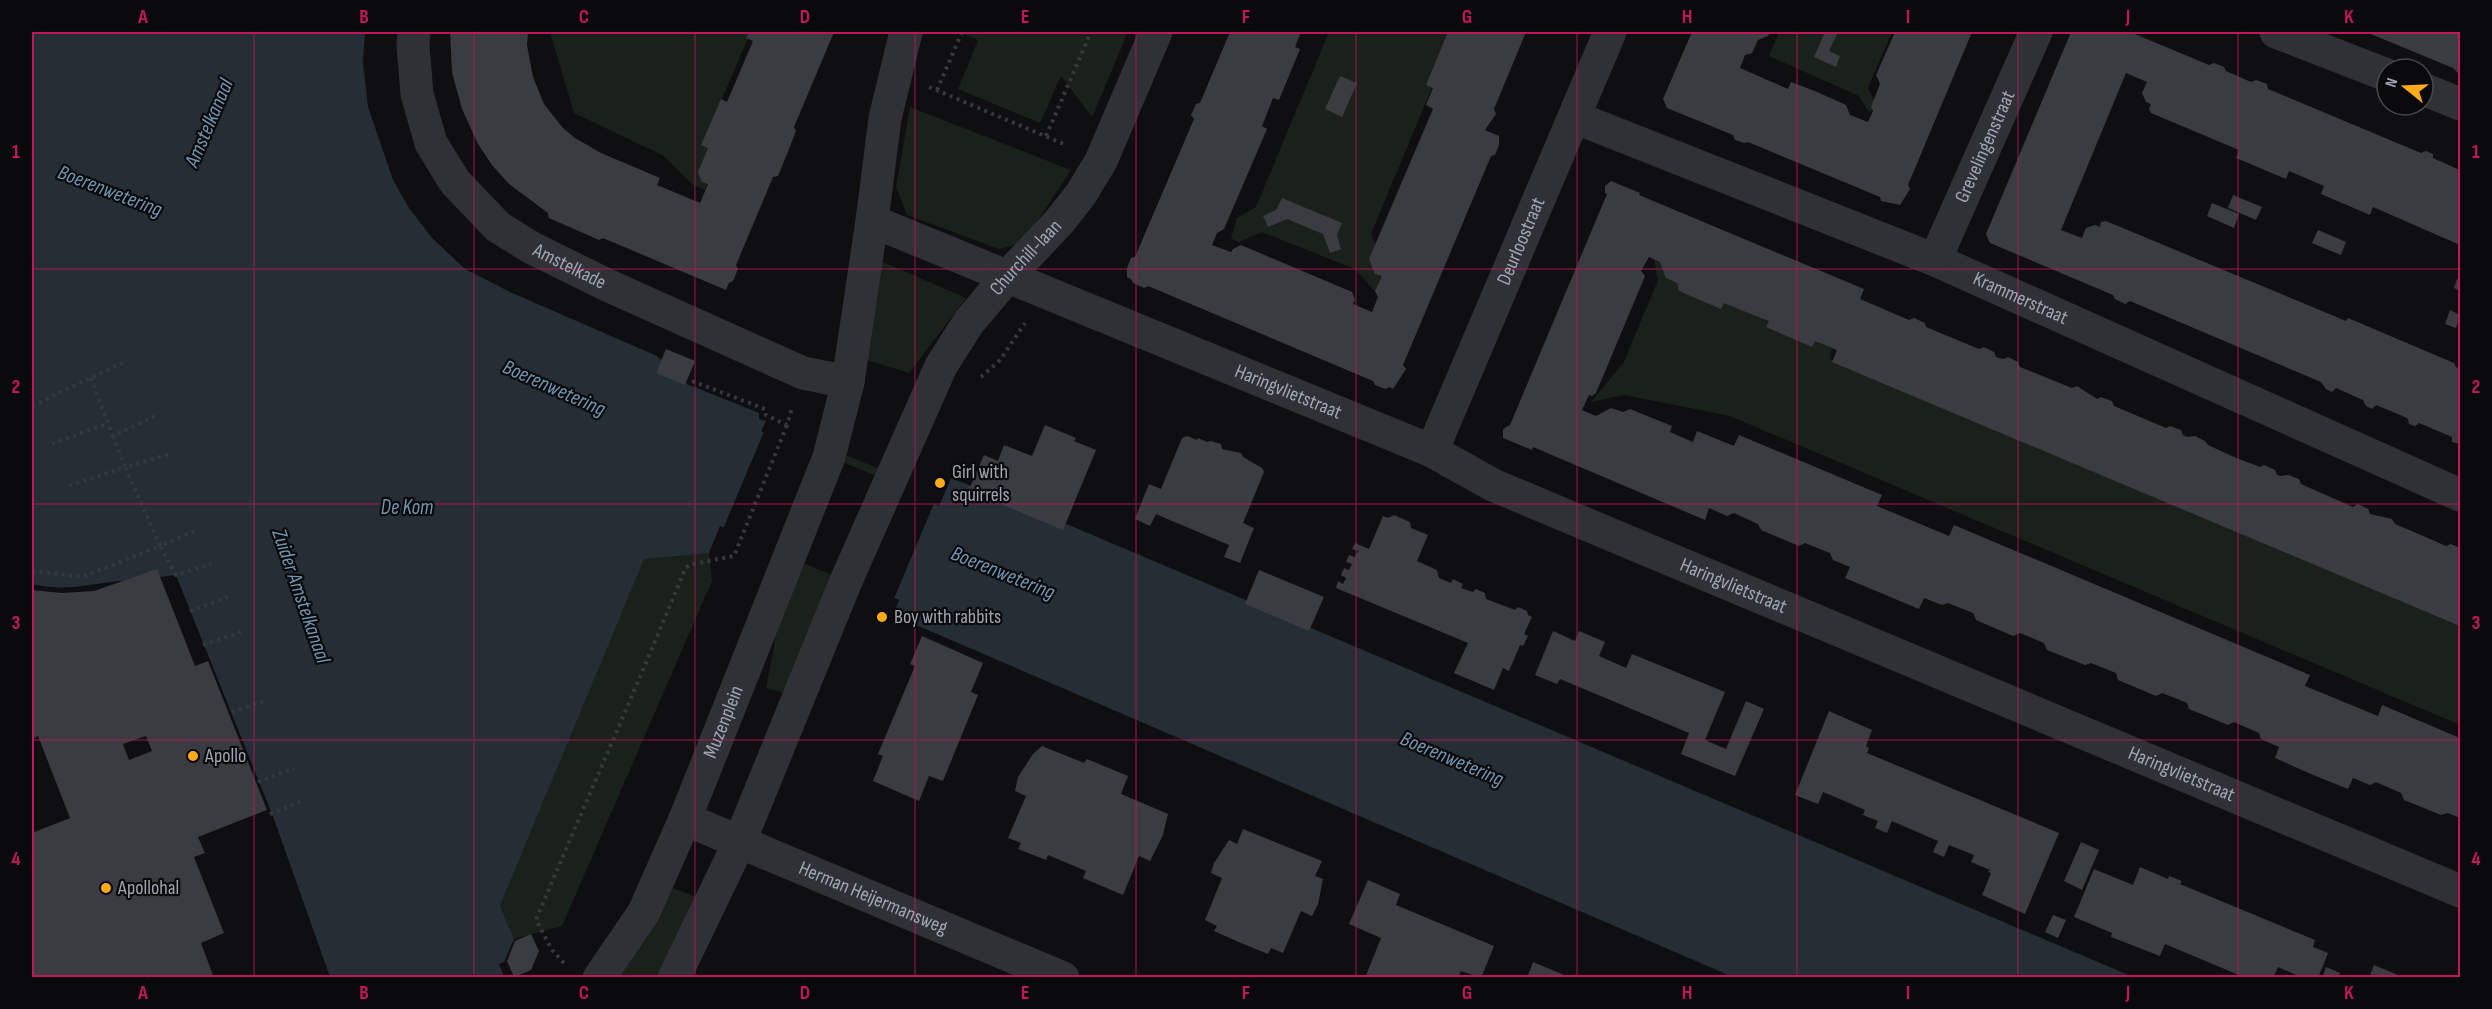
<svg xmlns="http://www.w3.org/2000/svg" width="2492" height="1009" font-family="'Sofia Sans Condensed',sans-serif">
  <style>
    .green { fill: #19211a }
    .water { fill: #252e35 }
    .pier { fill: #0f0f11 }
    .building { fill: #3b3c41; fill-rule: evenodd }
    .lines { fill: none; stroke-linecap: round; stroke-linejoin: round }
    .path { stroke: #36383d; stroke-width: 4; stroke-dasharray: 3 4.5; stroke-linecap: butt }
    .minor { stroke: #303136; stroke-width: 33 }
    .tertiary { stroke: #303136; stroke-width: 33 }
    .grid { fill: none; stroke: #c2185b; stroke-width: 1.5; stroke-opacity: 0.55 }
    .poi-dot { fill: #ffaa19; stroke: #0a0a0c; stroke-width: 2 }
    .labels { text-anchor: middle; dominant-baseline: central; stroke-width: 4.5; stroke-linejoin: round; paint-order: stroke }
    .street-label { font-size: 20px; fill: #9fa6b3; stroke: #0a0a0c }
    .poi-label { font-size: 20px; fill: #9fa6b3; stroke: #0a0a0c; text-anchor: start }
    .water-label { font-size: 21px; font-style: italic; fill: #7296b2; stroke: #0a0a0c }
    .neatline { fill: none; stroke: #c2185b; stroke-width: 2 }
    .grid-label { font-size: 20px; text-anchor: middle; font-weight: bold; fill: #c2185b }
  </style>
  <rect width="100%" height="100%" fill="#0f0f11"/>
  <g class="green">
    <path d="M550,32h201l-43,98 2,43 -5,17 -13,-6 -28,-28 -90,-43z"/>
    <path d="M959,32h169l-36,85 -31,-41 -21,47 -82,-34 20,-49z"/>
    <path d="M1329,32h126l-84,202 23,50 -10,17 -29,-32 -93,-37 -23,10 -8,-3 6,-21 19,-11z"/>
    <path d="M1779,32h113l-24,56 9,18 -8,6 -10,-16 -90,-40z"/>
    <path d="M910,107l161,63 -48,73 -24,6 -92,-34 -11,-28z"/>
    <path d="M1653,254l179,91 -2,14 630,255v111l-730,-309 -106,-21 -33,7 33,-40 34,-82z"/>
    <path d="M881,261l85,37 -57,75 -42,-13z"/>
    <path d="M843,454l37,15 -96,224 -18,-5 17,-89z"/>
    <path d="M709,553l3,28 -150,345 -48,13 -14,-33 144,-348z"/>
    <path d="M670,887l29,11 -42,77 -2,2 -43,1z"/>
  </g>
  <path class="water" d="M32,32h333l-2,30 5,45 25,73 16,28 23,30 33,31 45,23 147,64 30,28 72,29v6l7,2 -5,10 178,75 12,-28 106,42 1076,457h-400l-840,-362 6,-15 -179,-74 -11,27 -65,6 -144,347 14,33 -10,23 -5,2 5,13h-174l-56,-158 -98,-244c-21,3 -44,4 -65,7 -32,4 -47,9 -79,2z"/>
  <path class="pier" d="M765,429l170,72 -42,100 -170,-72z"/>
  <g class="building">
    <path d="M450,32h78l-1,13 6,32 11,27 19,24 12,10 26,15 59,25 -3,7 43,18 8,-19 -6,-2 -4,-10 10,-24 -7,-3 20,-46 6,3 26,-61 -7,-3 3,-6h85l-40,95 2,4 -9,23 -9,22 -5,1 -37,88 2,4 -5,12 -4,2 -3,7 -123,-52 -4,2 -50,-22 -1,-5 -39,-29 -17,-19 -14,-21 -16,-35 -10,-37z"/>
    <path d="M1230,32h71l-6,15 5,2 -21,51 -6,-2 -11,28 5,3 -43,100 -7,4 -5,12 19,7 2,-3 8,-4 111,47 3,8 -2,4 19,8 6,-15 -3,-6 7,-15 -7,-2 -6,-15 64,-150 -7,-4 7,-17 -7,-3 22,-53h78l-32,77 2,5 -11,16 14,6v9l-4,10 -4,1 -88,209 3,4 -13,20 -3,-2 -5,2 -10,-4 -2,-4 -225,-95 -4,2 -11,-5 -2,-4 -4,-2v-9l4,-10 4,-1 59,-138 -3,-4 5,-11 4,-1z"/>
    <path d="M1692,32h78l-2,4 -10,4 -6,13 -7,2 -5,13 48,21 3,-7 26,10 29,13 4,10 18,7 5,-11 -2,-4 9,-23 -4,-9 19,-43h77l-64,153 2,4 -10,16 -19,-4 -1,-4 -132,-55 -4,1 -9,-3 -2,-5 -66,-27 -4,-9z"/>
    <path d="M1825,32h13l-9,19 11,5 -4,11 -22,-10z"/>
    <path d="M2071,32h59l79,33 5,-2 10,4 2,4 25,11 5,-2 11,4 1,5 153,64 5,-2 7,3v4l27,12v75l-87,-38 -3,8 -49,-21 3,-8 -35,-15 -3,8 -50,-21 3,-8 -88,-37 -2,-4 2,-5 -5,-2 -4,-9 5,-11 -21,-9 -65,157 21,8 4,-10 9,-3 5,2 1,-5 5,-1 240,100 2,-3 106,45 2,4 4,2v75l-8,-2v-5l-33,-14 -4,3 -6,-2 -1,-5 -3,-2 -29,-12 -4,4 -6,-3 -3,-6 -27,-12 -4,4 -6,-3 -5,-7 -191,-81 -5,3 -10,-5 -2,-4 -123,-52 -4,-9z"/>
    <path d="M2366,32h94v43l-7,-7z"/>
    <path d="M1340,76l17,7 -15,34 -17,-8z"/>
    <path d="M1611,181l29,12 -1,2 225,94 -4,10 49,21 5,-2 11,5 1,4 53,22 5,-2 10,5 2,5 7,2 5,-2 10,5 2,5 52,21 5,-2 20,13 4,-2 11,4 2,5 52,22 4,-2 11,4 2,5 4,2 8,-1 10,5 3,4 26,12 26,10 4,-2 11,5 2,5 4,1 7,-1 11,4 2,5 52,23 5,-3 10,5 2,5 22,5 3,5 26,11 25,11 5,-2 9,4v78l-628,-264 5,-12 -22,-9 -3,6 -46,-20 3,-6 -23,-9 -22,-9 -3,6 -42,-18 -2,-8 -11,-5 -6,-16 -11,-5 -8,14 4,5 -49,117 -4,3 -3,-1 -7,15 14,6 15,-8 12,4 7,-3 42,17 -2,6 23,10 4,-11 37,15 5,-11 143,60 -5,11 72,30 5,-11 356,150 -5,11 73,30 4,-11 78,33v80l-12,-5 -7,2 -37,-15 -3,-7 -25,-11 -6,3 -17,-7 -5,11 -37,-15 -36,-16 4,-11 -18,-8 -2,-6 -25,-11 -6,3 -39,-16 -2,-6 -12,-5 -13,-5 -6,3 -38,-16 -2,-7 -25,-10 -6,2 -38,-15 -3,-7 -24,-10 -7,3 -37,-16 -3,-7 -25,-10 -6,2 -18,-7 -5,11 -74,-31 5,-11 -17,-7 -3,-7 -25,-10 -6,3 -38,-16 -3,-6 -24,-11 -7,3 -18,-8 -4,12 -172,-73 -1,3 -29,-12v-9l7,-4 97,-231 -2,-1v-7z"/>
    <path d="M2233,195l29,12 -6,13 -28,-12z"/>
    <path d="M1282,198l60,25 -5,12 4,14 -11,4 -7,-19 -36,-15 -19,8 -5,-11 13,-6z"/>
    <path d="M2212,203l27,11 -5,14 -27,-12z"/>
    <path d="M2318,230l28,12 -5,13 -29,-12z"/>
    <path d="M2457,279l3,2v10l-6,-3z"/>
    <path d="M2450,310l10,5 -4,13 -11,-4z"/>
    <path d="M666,349l29,12 -10,24 -29,-12z"/>
    <path d="M1045,425l31,13 -2,3 22,9 -33,80 -96,-40 2,-4 1,1 14,-32 14,6 6,-16 28,11z"/>
    <path d="M1187,436l10,4 1,-2 9,4 4,-1 10,3 1,5 19,4 2,4 19,11 2,4 -21,51 11,5 -14,35 -16,-6 5,-12 -64,-27 -9,-4 -6,12 -15,-7 14,-35 12,5 21,-51z"/>
    <path d="M1394,515l16,7 1,6 17,7 -11,26 20,9 2,8 12,5 2,-4 10,5 -2,4 12,4 3,-3 9,4 1,6 29,11 3,-3 9,4 1,4 4,2 -8,17 4,2 -5,10 -3,-1 -11,26 -6,-3 -9,22 -40,-17 14,-30 -132,-55 2,-7 5,3 3,-6 -5,-3 3,-7 5,2 3,-6 -6,-2 3,-7 6,2 3,-6 -6,-2 3,-6 14,6 14,-33 5,2z"/>
    <path d="M157,569l38,97 13,-5 59,149 -69,27 7,16 -11,4 30,76 -23,10 13,35h-182v-145l38,-15 -32,-82 -6,3v-149l30,3 32,-2zM146,736l6,15 -23,9 -6,-16z"/>
    <path d="M1259,570l65,27 -15,34 -64,-27z"/>
    <path d="M1553,631l22,10 4,-10 26,11 -6,14 27,12 6,-14 93,38 -20,48 21,9 20,-48 18,8 -29,67 -54,-22 8,-21 -129,-54 -3,5 -22,-9z"/>
    <path d="M922,636l61,27 -12,29 7,3 -35,86 -14,-5 -10,25 -46,-20 10,-25 -5,-2 37,-88 -5,-2z"/>
    <path d="M1829,711l43,19 -6,16 3,2 -2,5 192,80 -34,81 -43,-19 9,-22 -3,-1 2,-2 -19,-8 3,-7 -25,-10 -5,12 -11,-5 5,-11 -46,-20 -5,12 -12,-5 3,-7 -15,-6 2,-5 -23,-10 -19,-8 -5,12 -23,-9z"/>
    <path d="M1042,746l42,17 3,-4 41,17 -7,18 47,20 -5,21 -13,26 -11,-5 -16,39 -40,-17 3,-7 -38,-16 -2,5 -28,-11 3,-6 -13,-5 18,-42 -11,-5 3,-14 15,-23z"/>
    <path d="M1243,829l79,32 -7,15 8,3 -5,25 -6,12 -11,-5 -18,42 -12,-5 -3,6 -27,-11 -27,-12 3,-5 -12,-6 17,-42 -11,-5 3,-10 15,-23 8,4z"/>
    <path d="M2081,842l18,8 -17,40 -18,-9z"/>
    <path d="M2140,867l28,12 1,-3 13,5 -2,3 135,56 -2,7 15,6 -10,25h-15l-25,-11 -5,11h-27l-81,-34 -5,12 -49,-19 1,-4 -38,-16 20,-48 39,16z"/>
    <path d="M1368,880l32,14 -4,11 98,41 -13,32 -20,-7 -3,7h-93l16,-40 -32,-14z"/>
    <path d="M2053,915l13,5 -8,18 -13,-6z"/>
    <path d="M531,934l8,17 -8,19 -17,7 -7,-16 8,-20z"/>
    <path d="M1533,962l36,15v1h-42z"/>
    <path d="M2374,965l29,12v1h-34z"/>
    <path d="M2326,967l14,6 -2,5h-16z"/>
  </g>
  <g class="lines">
    <g class="path">
      <path d="M929,87l137,58"/>
      <path d="M937,90l25,-58"/>
      <path d="M1046,136l45,-104"/>
      <path d="M981,377l19,-17 25,-37"/>
      <path d="M91,378l22,58 42,-20"/>
      <path d="M692,381l73,28 1,6 21,10 5,-17"/>
      <path d="M32,406l94,-45"/>
      <path d="M113,436l12,31 45,-13"/>
      <path d="M52,444l56,-21"/>
      <path d="M69,486l56,-19 35,79 37,-16"/>
      <path d="M32,571l50,6 78,-31 16,29 35,-11"/>
      <path d="M190,611l38,-14"/>
      <path d="M203,645l38,-13"/>
      <path d="M232,712l35,-12"/>
      <path d="M258,782l36,-14"/>
      <path d="M270,814l35,-14"/>
      <path d="M564,963l-12,-13 -16,-30c49,-117 101,-233 149,-351l4,-4 45,-9 53,-131"/>
    </g>
    <g class="minor">
      <path id="s1" d="M414,32l-1,14 4,48 14,49 24,39 43,45 34,21 75,37 196,88 45,9"/>
      <path d="M2276,32l111,43"/>
      <path d="M2423,89l37,15"/>
      <path id="s2" d="M1574,117l361,143 525,235"/>
      <path id="s3" d="M872,221l560,230 61,34 967,406"/>
      <path id="s4" d="M1935,260l101,-228"/>
      <path id="s5" d="M1432,451l178,-419"/>
      <path id="s6" d="M685,819l378,159"/>
    </g>
    <g class="tertiary">
      <path id="s7" d="M599,978l45,-66 41,-93 144,-362 19,-75 24,-161 13,-103 21,-86"/>
      <path id="s8" d="M674,978l66,-137 106,-260 95,-215 28,-44 38,-45 52,-55 22,-28 20,-33 55,-129"/>
    </g>
  </g>
  <path class="grid" d="M254,32v946M474,32v946M695,32v946M915,32v946M1136,32v946M1356,32v946M1577,32v946M1797,32v946M2018,32v946M2238,32v946M32,269h2428M32,504h2428M32,740h2428"/>
  <g class="poi-dot">
    <circle cx="940" cy="483" r="6"/>
    <circle cx="882" cy="617" r="6"/>
    <circle cx="193" cy="756" r="6"/>
    <circle cx="106" cy="888" r="6"/>
  </g>
  <g class="labels">
    <g class="street-label">
      <text stroke="none"><textPath href="#s4" startOffset="124">Grevelingenstraat</textPath></text>
      <text stroke="none"><textPath href="#s5" startOffset="228">Deurloostraat</textPath></text>
      <text stroke="none"><textPath href="#s8" startOffset="806">Churchill-laan</textPath></text>
      <text stroke="none"><textPath href="#s1" startOffset="303">Amstelkade</textPath></text>
      <text stroke="none"><textPath href="#s2" startOffset="482">Krammerstraat</textPath></text>
      <text stroke="none"><textPath href="#s3" startOffset="450">Haringvlietstraat</textPath></text>
      <text stroke="none"><textPath href="#s3" startOffset="936">Haringvlietstraat</textPath></text>
      <text stroke="none"><textPath href="#s7" startOffset="286">Muzenplein</textPath></text>
      <text stroke="none"><textPath href="#s3" startOffset="1422">Haringvlietstraat</textPath></text>
      <text stroke="none"><textPath href="#s6" startOffset="204">Herman Heijermansweg</textPath></text>
    </g>
    <g class="poi-label">
      <text x="952" y="472">Girl with<tspan x="952" dy="23">squirrels</tspan></text>
      <text x="894" y="617">Boy with rabbits</text>
      <text x="205" y="756">Apollo</text>
      <text x="118" y="888">Apollohal</text>
    </g>
    <g class="water-label">
      <text transform="translate(209 123) rotate(-67)">Amstelkanaal</text>
      <text transform="translate(110 191) rotate(21)">Boerenwetering</text>
      <text transform="translate(554 388) rotate(24)">Boerenwetering</text>
      <text x="407" y="507">De Kom</text>
      <text transform="translate(1003 573) rotate(22)">Boerenwetering</text>
      <text transform="translate(301 596) rotate(71)">Zuider Amstelkanaal</text>
      <text transform="translate(1452 759) rotate(23)">Boerenwetering</text>
    </g>
  </g>
  <rect width="2492" height="1009" fill="none" stroke="#0a0a0c" stroke-width="66"/>
  <g transform="translate(2405 87) rotate(288)"><circle r="28" fill="#0a0a0c" stroke="#46484f" stroke-width="1.5"/>
  <path d="M0-4.5L10 22L0 15L-10 22Z" fill="#ffaa19"/>
  <text y="-9" font-size="16" font-weight="bold" text-anchor="middle" fill="#9fa6b3">N</text>
  </g>
  <rect x="33" y="33" width="2426" height="943" class="neatline"/>
  <g class="grid-label">
    <text x="143" y="23">A</text>
    <text x="364" y="23">B</text>
    <text x="584" y="23">C</text>
    <text x="805" y="23">D</text>
    <text x="1025" y="23">E</text>
    <text x="1246" y="23">F</text>
    <text x="1467" y="23">G</text>
    <text x="1687" y="23">H</text>
    <text x="1908" y="23">I</text>
    <text x="2128" y="23">J</text>
    <text x="2349" y="23">K</text>
    <text x="16" y="158">1</text>
    <text x="2476" y="158">1</text>
    <text x="16" y="393">2</text>
    <text x="2476" y="393">2</text>
    <text x="16" y="629">3</text>
    <text x="2476" y="629">3</text>
    <text x="16" y="865">4</text>
    <text x="2476" y="865">4</text>
    <text x="143" y="999">A</text>
    <text x="364" y="999">B</text>
    <text x="584" y="999">C</text>
    <text x="805" y="999">D</text>
    <text x="1025" y="999">E</text>
    <text x="1246" y="999">F</text>
    <text x="1467" y="999">G</text>
    <text x="1687" y="999">H</text>
    <text x="1908" y="999">I</text>
    <text x="2128" y="999">J</text>
    <text x="2349" y="999">K</text>
  </g>
</svg>
